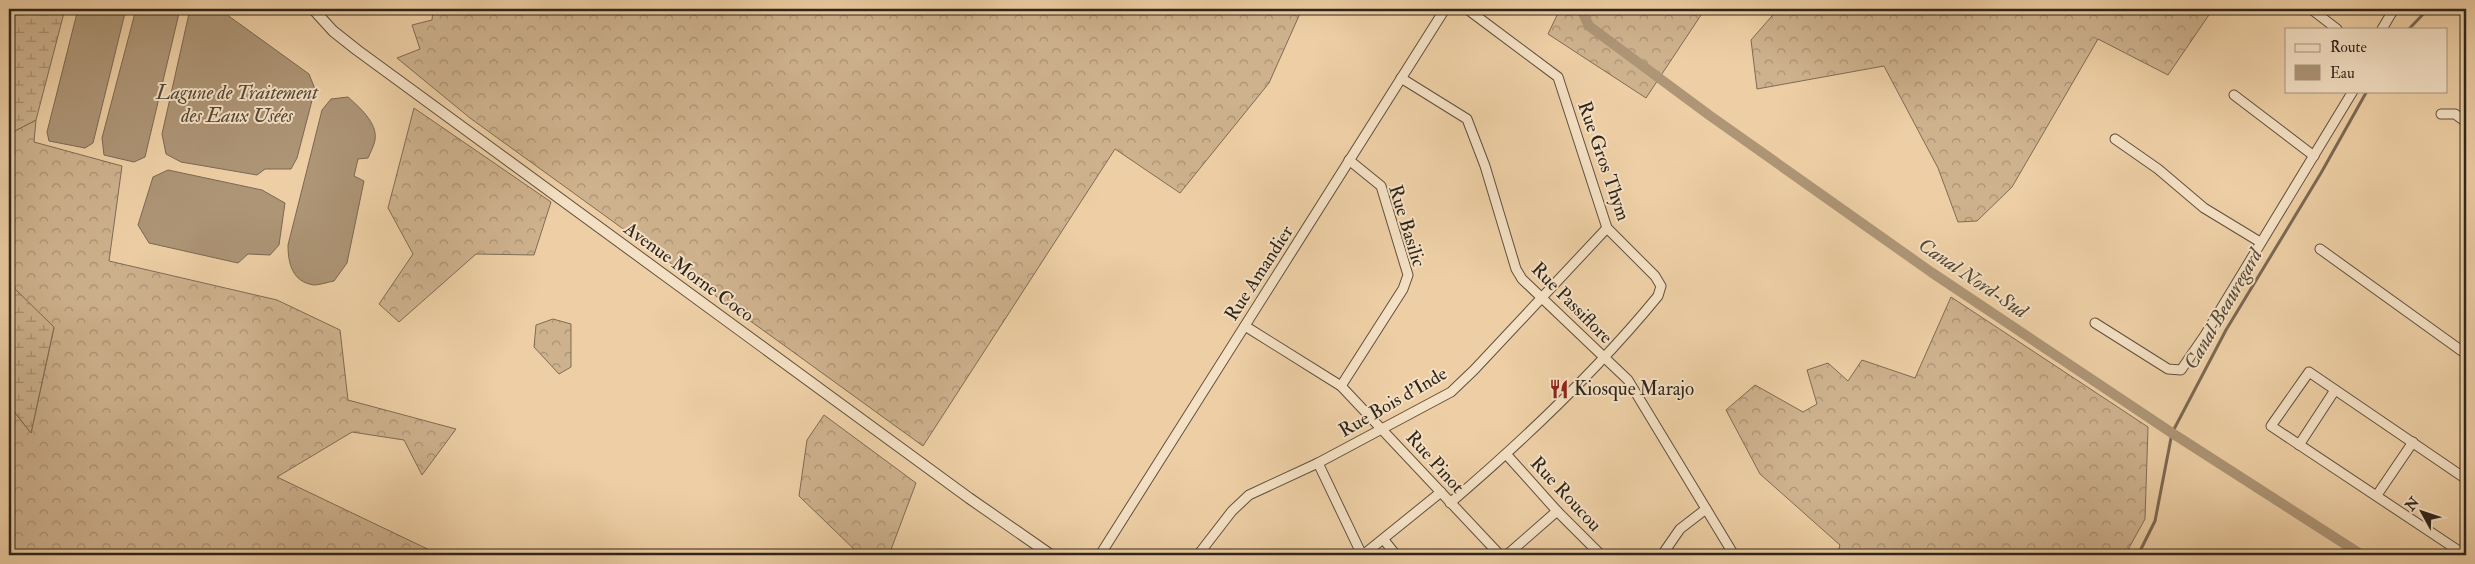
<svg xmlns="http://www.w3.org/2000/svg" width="2475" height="564" font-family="'IM FELL Double Pica',serif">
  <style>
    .forest { fill: url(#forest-crowns); stroke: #7e6c54 }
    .wetland { fill: url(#wetland-marsh); stroke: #7e6c54 }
    .water { fill: #ad9576; stroke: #7b6852 }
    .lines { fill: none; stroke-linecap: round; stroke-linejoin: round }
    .stream { stroke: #7b6852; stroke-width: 3 }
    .canal { stroke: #ad9576; stroke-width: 10 }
    .minor-casing { stroke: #5f503e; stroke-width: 11 }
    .tertiary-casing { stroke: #5f503e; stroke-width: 12 }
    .minor { stroke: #f4e0c4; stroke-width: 9 }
    .tertiary { stroke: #f4e0c4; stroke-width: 10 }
    .labels { text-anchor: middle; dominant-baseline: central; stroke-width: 4; stroke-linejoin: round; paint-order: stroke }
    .street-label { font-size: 19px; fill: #2f251b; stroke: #f4e0c4 }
    .poi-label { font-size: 19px; fill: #2f251b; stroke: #f4e0c4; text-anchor: start }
    .water-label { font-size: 20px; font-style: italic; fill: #554736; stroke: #f4e0c4 }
  </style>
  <defs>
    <pattern id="forest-crowns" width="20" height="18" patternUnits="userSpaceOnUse" patternTransform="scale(1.25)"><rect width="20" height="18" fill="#ceb28e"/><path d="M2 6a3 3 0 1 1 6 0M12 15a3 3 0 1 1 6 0" fill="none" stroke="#a89173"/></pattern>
    <pattern id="wetland-marsh" width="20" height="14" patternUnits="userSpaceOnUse" patternTransform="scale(1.25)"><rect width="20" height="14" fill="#ceb28e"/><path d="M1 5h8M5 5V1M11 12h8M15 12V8" fill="none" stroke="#a89173"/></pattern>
  </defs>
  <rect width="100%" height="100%" fill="#eecfa5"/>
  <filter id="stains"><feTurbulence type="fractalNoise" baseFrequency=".004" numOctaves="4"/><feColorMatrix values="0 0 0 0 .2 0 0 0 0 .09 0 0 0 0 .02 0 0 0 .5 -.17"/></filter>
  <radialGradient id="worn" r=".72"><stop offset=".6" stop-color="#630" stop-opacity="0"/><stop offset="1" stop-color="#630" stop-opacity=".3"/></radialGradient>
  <g class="forest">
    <path d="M433,9h869l-33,74 -89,110 -65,-44 -192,297 -453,-328 -73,-60 23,-9 -8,-24 20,-5z"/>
    <path d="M1560,9h145l-59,89 -98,-64z"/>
    <path d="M1778,9h435l-45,66 -70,-36 -86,148 -35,34 -19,1 -20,-54 -54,-102 -127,23 -6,-49z"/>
    <path d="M414,108l137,94 -17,53 -58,-1 -77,68 -20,-18 34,-50 -25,-46z"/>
    <path d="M36,120l-2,22 88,24 -13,95 168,39 63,30 8,70 108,29 -34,46 -18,-35 -52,-8 -75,45 163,78h-431v-150l22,28 23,-105 -45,-45v-149z"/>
    <path d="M1951,297l197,130 -3,92 -20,36h-288l3,-10 -80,-71 -34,-64 29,-25 48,27 14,-8 -10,-34 21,-7 20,18 14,-21 53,18z"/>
    <path d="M553,319l18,5v43l-12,7 -25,-27 2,-22z"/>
    <path d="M824,415l92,68 -27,72h-29l-61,-59 8,-56z"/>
  </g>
  <g class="wetland">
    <path d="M9,9h56l-29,111 -27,14z"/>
    <path d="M9,283l45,44 -23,106 -22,-28z"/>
  </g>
  <g class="water">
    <path d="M78,9h48l-33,134 -8,5 -36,-7 -2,-9z"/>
    <path d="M136,9h44l-35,148 -11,5 -30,-7 -2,-17z"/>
    <path d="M190,9h29l90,65 6,15 -18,69 -6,11h-26l-8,6 -76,-13 -15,-8 -4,-20z"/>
    <path d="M348,97c11,10 30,26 27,43 -1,6 -5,13 -7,18l-10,1 -4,17 10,5 -17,82 -13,18c-6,1 -14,4 -20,4 -22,-3 -26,-22 -26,-40l34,-135 9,-11z"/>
    <path d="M168,170l94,20 23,13 -6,42 -9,10 -22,-1 -10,9 -89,-20 -11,-18 15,-48z"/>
  </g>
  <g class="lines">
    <g class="stream">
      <path d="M2409,29l19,-20"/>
      <path d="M2138,555l17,-34 17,-88 54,-103 95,-157 46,-82"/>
    </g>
    <path class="canal" d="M1581,9l8,17 120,89 222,157 241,161 190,122"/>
    <defs>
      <g id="minor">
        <path d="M2311,9l26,20"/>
        <path d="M2382,29l12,-20"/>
        <path d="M1401,78l66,41 18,47 31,103 6,10 106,101 106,175"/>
        <path d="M2234,95l80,61"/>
        <path d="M2441,114h14l11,8"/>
        <path d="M2115,139l43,30 46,39 56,34"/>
        <path d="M2320,249l146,105"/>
        <path d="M2095,323l73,46 13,1 24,-35 148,-244"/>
        <path d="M1245,326l96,60 159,169"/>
        <path d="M1341,386l62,-97 5,-14 -27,-89 -32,-26"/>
        <path d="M2299,445l36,-55"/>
        <path d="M1506,454l51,57 44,44"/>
        <path d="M1318,463l44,92"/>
        <path d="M2377,495l36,-53"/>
        <path d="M1450,503c75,-64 145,-130 208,-207l3,-10 -6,-10 -48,-48 -49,-151 -91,-68"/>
        <path d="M1384,540l12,15"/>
        <path d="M1100,555l345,-546"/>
        <path d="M1198,555l34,-44 17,-16 69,-32 133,-71 23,-22 133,-142"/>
        <path d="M1363,555l78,-63"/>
        <path d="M1507,555l50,-44"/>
        <path d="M1662,555l18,-26 26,-20"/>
        <path d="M2465,555l-194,-129 38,-54 157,107"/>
      </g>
      <path id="tertiary" d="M313,9l20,22 24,19 612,448 82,57"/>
    </defs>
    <use href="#minor" class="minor-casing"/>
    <use href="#tertiary" class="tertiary-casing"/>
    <use href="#minor" class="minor"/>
    <use href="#tertiary" class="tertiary"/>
  </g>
  <defs>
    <symbol id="restaurant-bare" viewBox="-9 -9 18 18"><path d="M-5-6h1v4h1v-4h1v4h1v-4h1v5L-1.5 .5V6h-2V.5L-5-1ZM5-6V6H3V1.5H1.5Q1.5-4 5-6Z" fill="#8f2418" stroke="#f4e0c4" stroke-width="2.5" paint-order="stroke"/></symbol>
  </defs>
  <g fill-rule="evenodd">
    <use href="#restaurant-bare" x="1545" y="375" width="28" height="28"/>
  </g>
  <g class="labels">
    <g class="street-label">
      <text transform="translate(1604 161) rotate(71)">Rue Gros Thym</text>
      <text transform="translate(1407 226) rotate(73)">Rue Basilic</text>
      <text transform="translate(689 272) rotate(36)">Avenue Morne Coco</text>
      <text transform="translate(1259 273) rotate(-57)">Rue Amandier</text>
      <text transform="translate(1572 303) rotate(45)">Rue Passiflore</text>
      <text transform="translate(1393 402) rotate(-30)">Rue Bois d'Inde</text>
      <text transform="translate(1435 462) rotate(48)">Rue Pinot</text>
      <text transform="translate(1566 494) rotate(47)">Rue Roucou</text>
    </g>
    <g class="poi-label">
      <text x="1574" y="389">Kiosque Marajo</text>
    </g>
    <g class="water-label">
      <text x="237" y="92">Lagune de Traitement<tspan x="237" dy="23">des Eaux Usées</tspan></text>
      <text transform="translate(1973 278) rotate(34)">Canal Nord-Sud</text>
      <text transform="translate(2223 309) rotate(-60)">Canal Beauregard</text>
    </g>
  </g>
  <rect width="2475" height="564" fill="none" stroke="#eecfa5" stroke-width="30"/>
  <rect x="10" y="10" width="2455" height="544" fill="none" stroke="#2f251b" stroke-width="2.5"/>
  <rect x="15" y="15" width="2445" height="534" fill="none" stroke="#2f251b"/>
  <rect x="2285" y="28" width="162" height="65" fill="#f4e0c4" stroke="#a59580"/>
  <rect x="2295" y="44" width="25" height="8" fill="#f4e0c4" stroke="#a59580"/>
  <text x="2330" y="52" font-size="15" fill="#2f251b">Route</text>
  <rect x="2295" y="65" width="25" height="15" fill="#ad9576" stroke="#a59580"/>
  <text x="2330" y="78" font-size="15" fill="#2f251b">Eau</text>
  <g transform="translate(2422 512) rotate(310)" stroke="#f4e0c4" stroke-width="4" paint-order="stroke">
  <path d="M0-4L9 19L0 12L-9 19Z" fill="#2f251b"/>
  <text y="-8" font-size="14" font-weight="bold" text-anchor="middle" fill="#2f251b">N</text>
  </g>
  <rect width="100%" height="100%" filter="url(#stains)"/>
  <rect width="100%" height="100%" fill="url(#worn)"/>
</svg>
